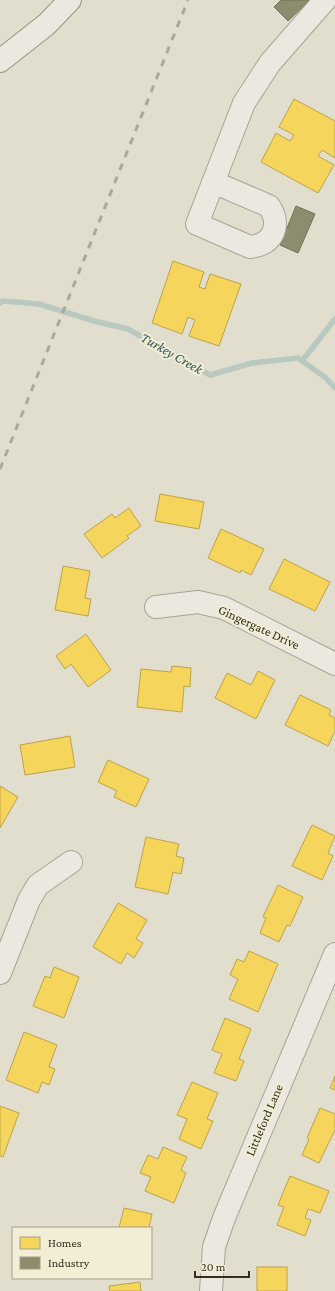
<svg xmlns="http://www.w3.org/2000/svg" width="335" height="1291" font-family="'Crimson Pro',serif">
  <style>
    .homes { fill: #f6d55c; stroke: #bca34a }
    .industry { fill: #8c8c6e; stroke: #727057 }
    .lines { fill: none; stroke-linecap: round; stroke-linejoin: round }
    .stream { stroke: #b9c8c0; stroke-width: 5.5 }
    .street-casing { stroke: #a7a397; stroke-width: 24 }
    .secondary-casing { stroke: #979287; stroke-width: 24 }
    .street { stroke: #eae8df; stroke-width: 22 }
    .secondary { stroke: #eae8df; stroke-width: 22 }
    .rail { stroke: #aaa89f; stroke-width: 3; stroke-dasharray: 7 7; stroke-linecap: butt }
    .labels { text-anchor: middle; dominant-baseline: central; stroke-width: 4; stroke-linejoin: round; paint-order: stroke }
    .street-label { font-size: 13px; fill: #352d20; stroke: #f2edd5 }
    .water-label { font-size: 14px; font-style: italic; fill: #305253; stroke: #f2edd5 }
  </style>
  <rect width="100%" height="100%" fill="#e2dece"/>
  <g class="homes">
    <path d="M294,99l41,22v37l-13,-8 -4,6 16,9 -16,28 -57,-31 15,-29 14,8 4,-6 -15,-8z"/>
    <path d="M173,261l31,11 -5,15 6,2 5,-15 31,10 -22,62 -30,-10 6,-16 -7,-3 -6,17 -30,-11z"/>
    <path d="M160,494l44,8 -5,27 -44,-8z"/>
    <path d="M129,508l12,18 -14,10 2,2 -27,20 -18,-24 28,-20 3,4z"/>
    <path d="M221,529l43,20 -13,26 -10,-5 -1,3 -32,-15z"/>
    <path d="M284,559l46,23 -15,29 -46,-22z"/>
    <path d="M63,566l27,5 -5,27 6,1 -3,17 -33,-6z"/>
    <path d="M86,634l25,36 -23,17 -17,-23 -6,5 -9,-13z"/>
    <path d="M172,666l19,2 -1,19 -6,-1 -2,26 -45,-5 4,-38 30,3z"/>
    <path d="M258,671l17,9 -19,39 -41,-21 12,-25 24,12z"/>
    <path d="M300,695l31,15 -2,5 6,3v13l-7,15 -43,-21z"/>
    <path d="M70,736l5,31 -50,8 -5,-30z"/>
    <path d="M108,760l41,19 -13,28 -22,-10 3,-6 -19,-9z"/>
    <path d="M0,786l18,11 -18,31z"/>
    <path d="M312,825l23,11 -7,17 5,3 -11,24 -30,-14z"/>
    <path d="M146,837l33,7 -3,12 8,2 -3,16 -8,-2 -5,22 -33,-7z"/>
    <path d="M278,885l25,12 -13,29 -3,-1 -8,17 -19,-9 6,-15 -3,-1z"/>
    <path d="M118,903l29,17 -11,19 7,4 -9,15 -7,-5 -6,11 -28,-17z"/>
    <path d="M249,951l29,13 -20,48 -29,-13 9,-20 -8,-4 7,-16 7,3z"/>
    <path d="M54,967l25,10 -15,41 -31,-12 12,-30 5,2z"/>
    <path d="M225,1018l26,11 -12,30 5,2 -8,20 -22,-8 8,-19 -10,-4z"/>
    <path d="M24,1032l33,13 -8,22 6,2 -6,16 -7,-3 -4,11 -32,-13z"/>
    <path d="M335,1076v14l-5,-2z"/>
    <path d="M192,1082l26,11 -11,26 6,2 -12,28 -22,-10 8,-20 -10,-4z"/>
    <path d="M0,1106l19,7 -16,44 -3,-1z"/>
    <path d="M320,1108l15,6v16l-16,33 -17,-8 7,-16 -2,-1z"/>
    <path d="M163,1147l24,10 -6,13 5,3 -12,30 -29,-12 6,-14 -11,-4 8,-18 10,4z"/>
    <path d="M290,1176l39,15 -9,22 -12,-4 -3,9 6,2 -6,16 -28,-11 7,-18 -6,-2z"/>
    <path d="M124,1208l28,6 -3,14h-30z"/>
    <rect x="257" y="1267" width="30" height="24"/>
    <path d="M140,1282l1,9h-31l-1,-5z"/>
  </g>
  <g class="industry">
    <path d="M281,0h29l-22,21 -14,-14z"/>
    <path d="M296,206l19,8 -17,39 -18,-8z"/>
  </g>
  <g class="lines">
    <g class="stream">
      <path d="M0,303l3,-2 36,3 55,17 34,8 82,46 42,-12 46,-5 28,20 9,10"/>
      <path d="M302,361l33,-42"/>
    </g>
    <defs>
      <g id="street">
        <path d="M213,182l56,24c13,19 4,39 -19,41l-53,-23 47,-121 26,-40 55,-63"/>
        <path d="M156,607l42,-5 26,6 111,56"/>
        <path d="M0,973l29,-73 9,-15 33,-23"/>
        <path d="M211,1291l3,-44 10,-29 111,-264"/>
      </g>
      <path id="secondary" d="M0,61l47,-37 23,-24"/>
    </defs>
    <use href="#street" class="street-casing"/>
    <use href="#secondary" class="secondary-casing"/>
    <use href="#street" class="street"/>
    <use href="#secondary" class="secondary"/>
    <path class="rail" d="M0,469l188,-469"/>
  </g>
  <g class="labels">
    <g class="street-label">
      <text transform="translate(259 627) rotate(25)">Gingergate Drive</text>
      <text transform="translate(264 1120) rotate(-67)">Littleford Lane</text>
    </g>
    <g class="water-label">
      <text transform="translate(172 353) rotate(30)">Turkey Creek</text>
    </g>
  </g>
  <rect x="12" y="1227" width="140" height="52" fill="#f2edd5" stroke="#a6a08d"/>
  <rect x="20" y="1237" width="20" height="12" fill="#f6d55c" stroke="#a6a08d"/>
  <text x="48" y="1247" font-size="12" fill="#352d20">Homes</text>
  <rect x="20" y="1257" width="20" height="12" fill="#8c8c6e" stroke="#a6a08d"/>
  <text x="48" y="1267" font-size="12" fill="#352d20">Industry</text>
  <path d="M195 1271v6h54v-6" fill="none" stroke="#352d20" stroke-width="2"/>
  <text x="201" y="1271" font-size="12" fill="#352d20" stroke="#f2edd5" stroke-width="3" paint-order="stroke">20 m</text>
</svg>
